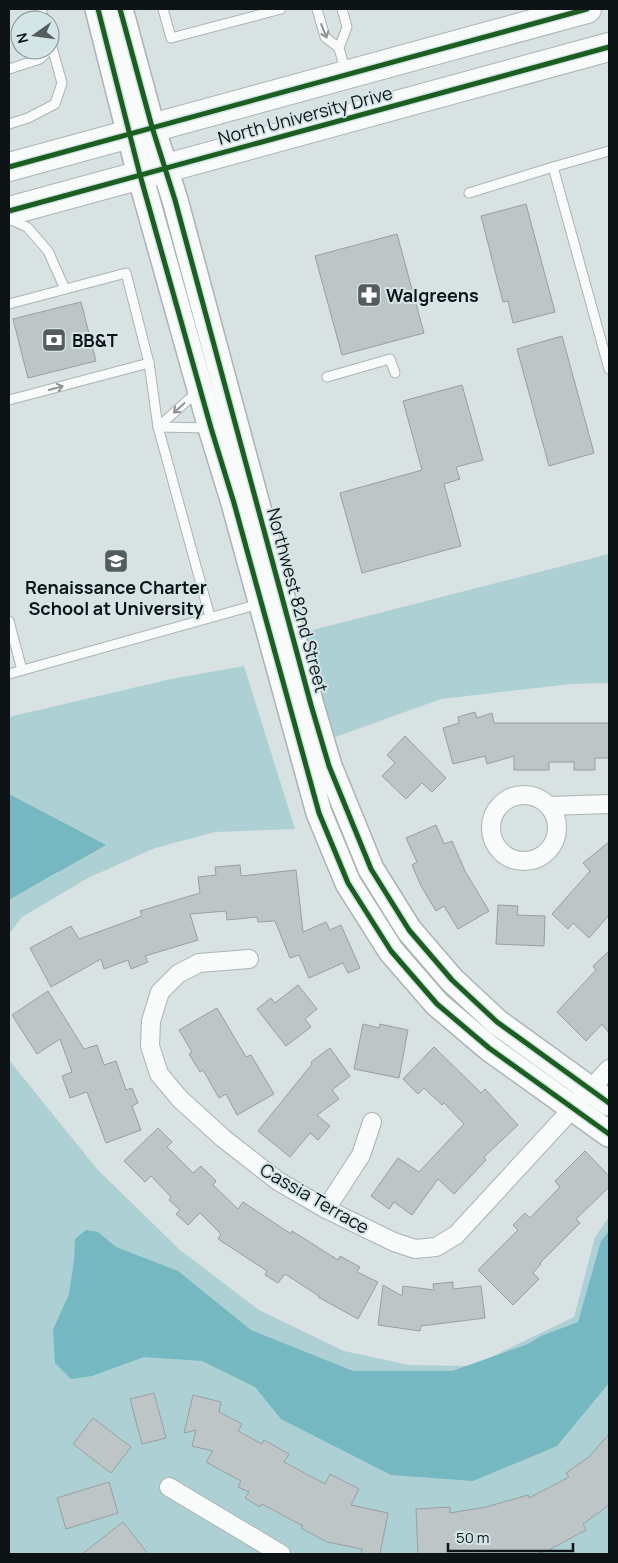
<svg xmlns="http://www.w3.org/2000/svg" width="618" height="1563" font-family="Manrope,sans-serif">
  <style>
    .green { fill: #add0d5 }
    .water { fill: #75b8c1 }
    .building { fill: #bec5c6; stroke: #989fa0 }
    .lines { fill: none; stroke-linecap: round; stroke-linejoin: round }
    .lane-casing { stroke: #abb3b3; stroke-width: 11 }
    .street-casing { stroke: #abb3b3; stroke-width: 20 }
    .secondary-casing { stroke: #abb3b3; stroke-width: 28 }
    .primary-casing { stroke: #abb3b3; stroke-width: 30 }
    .lane { stroke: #f9fbfb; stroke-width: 9 }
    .street { stroke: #f9fbfb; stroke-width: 18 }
    .secondary { stroke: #f9fbfb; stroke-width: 25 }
    .primary { stroke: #f9fbfb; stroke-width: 28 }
    .cycleway-casing { stroke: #d4e5e7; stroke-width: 8 }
    .cycleway { stroke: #1b5e20; stroke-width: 5 }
    .oneway { stroke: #8f9394 }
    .labels { text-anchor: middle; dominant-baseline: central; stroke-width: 4; stroke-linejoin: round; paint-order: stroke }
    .street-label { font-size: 18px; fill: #0e1415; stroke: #d4e5e7 }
    .poi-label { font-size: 18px; font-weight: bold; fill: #0e1415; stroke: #d4e5e7; text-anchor: start }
  </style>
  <rect width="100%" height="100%" fill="#d8e2e3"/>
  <g class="green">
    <path d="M609,554v129l-38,1 -130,15 -114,41 -30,-106z"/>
    <path d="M244,666l51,163 -80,3 -60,16 -67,30 -66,39 -13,17v-34l49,-27 -16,-61 -33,-18v-77l162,-38z"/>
    <path d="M9,1060l88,109 83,81 79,60 85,41 65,14 63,1 102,-49 21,-80 14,-20v337h-600z"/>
  </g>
  <g class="water">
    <path d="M9,794l97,51 -97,55z"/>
    <path d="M86,1230l12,2 18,15 62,24 73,59 102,41h99l76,-27 13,-8 37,-14 23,-81 8,-10v152l-52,63 -84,35 -82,-6 -110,-56 -26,-32 -53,-26 -58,-4 -52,19 -21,3 -16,-16 -2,-33 16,-36 5,-33 1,-22z"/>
  </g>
  <g class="building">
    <path d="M526,204l29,108 -42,11 -5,-22 -5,1 -22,-86z"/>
    <path d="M397,234l27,99 -82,22 -27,-99z"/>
    <path d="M81,302l15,59 -68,17 -15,-59z"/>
    <path d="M562,336l32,117 -45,13 -32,-117z"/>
    <path d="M462,385l21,75 -27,7 4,12 -16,5 17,62 -99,27 -22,-80 82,-23 -19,-69z"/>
    <path d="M475,712l2,6 15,-5 2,10h115v35h-14v12h-21v-8h-25v8h-35v-14l-27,8 -2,-8 -32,8 -10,-36 16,-5 -1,-6z"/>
    <path d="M405,736l41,42 -14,14 -10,-9 -16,16 -24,-23 13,-13 -8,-8z"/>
    <path d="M436,825l8,19 8,-3 13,30 24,40 -31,18 -14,-23 -8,5 -15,-25 -9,-21 5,-3 -11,-24z"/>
    <path d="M609,842v73l-20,23 -16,-15 -5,6 -16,-15 38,-43 -7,-8z"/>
    <path d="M240,865l1,11 55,-6 7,62 23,-10 4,8 11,-5 19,43 -12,5 -5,-10 -34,15 -10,-23 -9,3 -15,-37 -17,1 -1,-5 -30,3 -1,-9 -36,3 8,26 -53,16 3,6 -17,7 -3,-9 -24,9 -3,-10 -50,28 -21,-39 41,-22 8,13 63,-23 -2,-5 60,-18 -2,-16 18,-2 -1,-8z"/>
    <path d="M498,905l20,1 -1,9 28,1 -1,30 -48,-2z"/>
    <path d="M609,951v82l-7,-9 -16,17 -29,-29 39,-42 -3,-4z"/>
    <path d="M298,985l19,24 -12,10 6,8 -25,19 -29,-37 14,-11 4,5z"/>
    <path d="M48,991l36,58 13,-4 7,20 12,-4 10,29 6,-2 6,15 -6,3 9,24 -35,13 -19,-51 -17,6 -8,-22 10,-4 -12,-33 -23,15 -25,-39z"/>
    <path d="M217,1008l29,49 5,-2 23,39 -37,21 -11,-21 -7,4 -16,-28 -3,2 -11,-18 3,-2 -13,-22z"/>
    <path d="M363,1024l16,4 1,-4 28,6 -9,48 -45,-9z"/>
    <path d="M434,1047l47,46 4,-4 33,36 -34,32 2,3 -32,34 -16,-15 -26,36 -18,-13 -5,7 -18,-13 27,-38 21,14 45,-48 -20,-21 -2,2 -18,-17 -6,6 -15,-15z"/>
    <path d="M330,1048l20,28 -18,14 7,9 -22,16 13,11 -12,14 -8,-7 -20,24 -32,-26 54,-67 -1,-2z"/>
    <path d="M158,1128l14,14 -5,5 26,26 8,-7 15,15 -3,4 25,24 5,-7 48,32 1,-3 46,29 2,-4 20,11 -3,5 21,10 -20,37 -40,-22 1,-1 -34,-22 -7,9 -13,-8 2,-4 -49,-32 3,-5 -21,-21 -12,12 -12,-11 4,-4 -11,-10 2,-3 -20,-21 -6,6 -21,-21z"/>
    <path d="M585,1151l24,25v11l-33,32 4,4 -40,40 1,1 -8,9 6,6 -26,26 -35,-35 40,-40 -5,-5 12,-12 5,5 30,-31 -5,-6z"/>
    <path d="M453,1282v7l28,-3 4,32 -64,8 -1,5 -42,-6 5,-40 19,11 1,-10 31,4 -1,-6z"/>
    <path d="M154,1393l12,45 -24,6 -12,-45z"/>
    <path d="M193,1395l28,7 -2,10 23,12 -4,7 24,13 2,-4 25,14 -5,8 41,22 5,-10 29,15 -8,16 37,8 -8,41h-19l1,-5 -35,-7 -26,-14 2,-2 -41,-22 -2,3 -15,-9 4,-6 -11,-5 3,-6 -35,-19 7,-11 -21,-5 4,-16 -12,3z"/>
    <path d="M93,1418l38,29 -20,26 -38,-29z"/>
    <path d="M609,1434v71l-26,19 3,6 -39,21 -12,3h-117l-2,-45 34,-2v6l36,-6 42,-12 1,3 40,-21 -3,-4 23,-16z"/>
    <path d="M109,1482l9,31 -52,16 -9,-31z"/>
    <path d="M123,1522l25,32h-66z"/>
  </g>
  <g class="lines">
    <defs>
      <g id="lane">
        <path d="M41,9l3,11"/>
        <path d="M163,9l8,29 110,-29"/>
        <path d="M317,9l8,28 14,11"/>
        <path d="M342,9l5,18 -8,21 7,25"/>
        <path d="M9,69l31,-10 9,-9"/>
        <path d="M9,124l19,-6 27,-14 7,-21 -12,-43"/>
        <path d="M553,167l56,-16"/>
        <path d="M469,193l84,-26 56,202"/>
        <path d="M9,219l18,8 21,24 17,38"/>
        <path d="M9,304l117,-31 23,90 9,64 52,190"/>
        <path d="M327,377l63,-18 5,14"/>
        <path d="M9,400l140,-37"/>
        <path d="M158,427l40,-36"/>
        <path d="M158,427l52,1"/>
        <path d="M9,621l13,49"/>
        <path d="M9,674l250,-70"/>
      </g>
      <g id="street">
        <circle cx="524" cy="828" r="33"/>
        <path d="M549,806l60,-2"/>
        <path d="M249,959l-50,4 -21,11 -18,18 -9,29 -1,25 9,28 21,25 44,40 54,42 48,28 68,33 21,7 21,-2 20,-12 153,-166"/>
        <path d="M326,1209l35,-54 11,-33"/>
        <path d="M169,1487l112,67"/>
      </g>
      <g id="secondary">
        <path d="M98,9l42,166 71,253 23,75 85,310 29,70 43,68 46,53 52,44 120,86"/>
        <path d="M120,9l32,118 23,73 136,505 18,61 42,103 38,61 43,50 45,42 112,81"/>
      </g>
      <g id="primary">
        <path d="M9,167l578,-158"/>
        <path d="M9,211l600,-164"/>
      </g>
    </defs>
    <use href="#lane" class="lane-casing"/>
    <use href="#street" class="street-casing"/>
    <use href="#secondary" class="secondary-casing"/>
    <use href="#primary" class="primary-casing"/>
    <use href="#lane" class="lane"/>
    <use href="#street" class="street"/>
    <use href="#secondary" class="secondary"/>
    <use href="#primary" class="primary"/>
    <defs>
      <g id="cycleway">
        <path d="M98,9l42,166 71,253 23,75 85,310 29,70 43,68 46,53 52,44 120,86"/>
        <path d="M120,9l32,118 23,73 136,505 18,61 42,103 38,61 43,50 45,42 112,81"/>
        <path d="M9,167l578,-158"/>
        <path d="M9,211l600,-164"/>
      </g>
    </defs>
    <use href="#cycleway" class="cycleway-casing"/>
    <use href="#cycleway" class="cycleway"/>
  </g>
  <defs><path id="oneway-shaft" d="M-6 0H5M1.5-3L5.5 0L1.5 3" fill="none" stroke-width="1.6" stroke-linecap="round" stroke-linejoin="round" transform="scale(1.25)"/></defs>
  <g class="oneway">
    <use href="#oneway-shaft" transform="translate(324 31) rotate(68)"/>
    <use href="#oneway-shaft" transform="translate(56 388) rotate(-15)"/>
    <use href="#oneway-shaft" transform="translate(179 408) rotate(138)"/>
  </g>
  <defs>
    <symbol id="pharmacy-square" viewBox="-11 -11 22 22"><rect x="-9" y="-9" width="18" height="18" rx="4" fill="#555c5d" stroke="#d4e5e7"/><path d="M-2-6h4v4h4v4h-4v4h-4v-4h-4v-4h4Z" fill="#fff"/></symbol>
    <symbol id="bank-square" viewBox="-11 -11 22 22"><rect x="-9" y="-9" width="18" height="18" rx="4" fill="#555c5d" stroke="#d4e5e7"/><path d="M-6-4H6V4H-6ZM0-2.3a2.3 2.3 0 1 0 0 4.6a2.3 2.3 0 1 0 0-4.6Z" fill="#fff"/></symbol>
    <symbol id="school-square" viewBox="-11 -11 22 22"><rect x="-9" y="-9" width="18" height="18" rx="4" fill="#555c5d" stroke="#d4e5e7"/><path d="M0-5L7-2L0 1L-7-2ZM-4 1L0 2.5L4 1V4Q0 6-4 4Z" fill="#fff"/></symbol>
  </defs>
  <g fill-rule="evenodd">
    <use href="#pharmacy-square" x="355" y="281" width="28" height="28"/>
    <use href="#bank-square" x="40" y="326" width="28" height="28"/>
    <use href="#school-square" x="102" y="547" width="28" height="28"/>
  </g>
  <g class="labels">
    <g class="street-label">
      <text transform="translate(305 115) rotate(-15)">North University Drive</text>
      <text transform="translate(298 600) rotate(75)">Northwest 82nd Street</text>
      <text transform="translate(315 1198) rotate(30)">Cassia Terrace</text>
    </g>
    <g class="poi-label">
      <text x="386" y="295">Walgreens</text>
      <text x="72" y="340">BB&amp;T</text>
      <text x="116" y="587" text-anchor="middle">Renaissance Charter<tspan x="116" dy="21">School at University</tspan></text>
    </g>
  </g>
  <rect width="618" height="1563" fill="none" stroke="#0e1415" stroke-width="20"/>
  <g transform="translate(35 35) rotate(256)"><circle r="24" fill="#d4e5e7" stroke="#859193"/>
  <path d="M0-4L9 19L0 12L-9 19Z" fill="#555c5d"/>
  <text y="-8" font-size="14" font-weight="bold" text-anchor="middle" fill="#0e1415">N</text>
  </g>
  <path d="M448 1543v8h125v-8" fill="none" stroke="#0e1415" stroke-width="2.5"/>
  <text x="456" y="1543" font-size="15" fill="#0e1415" stroke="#d4e5e7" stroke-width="4" paint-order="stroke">50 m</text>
</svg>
